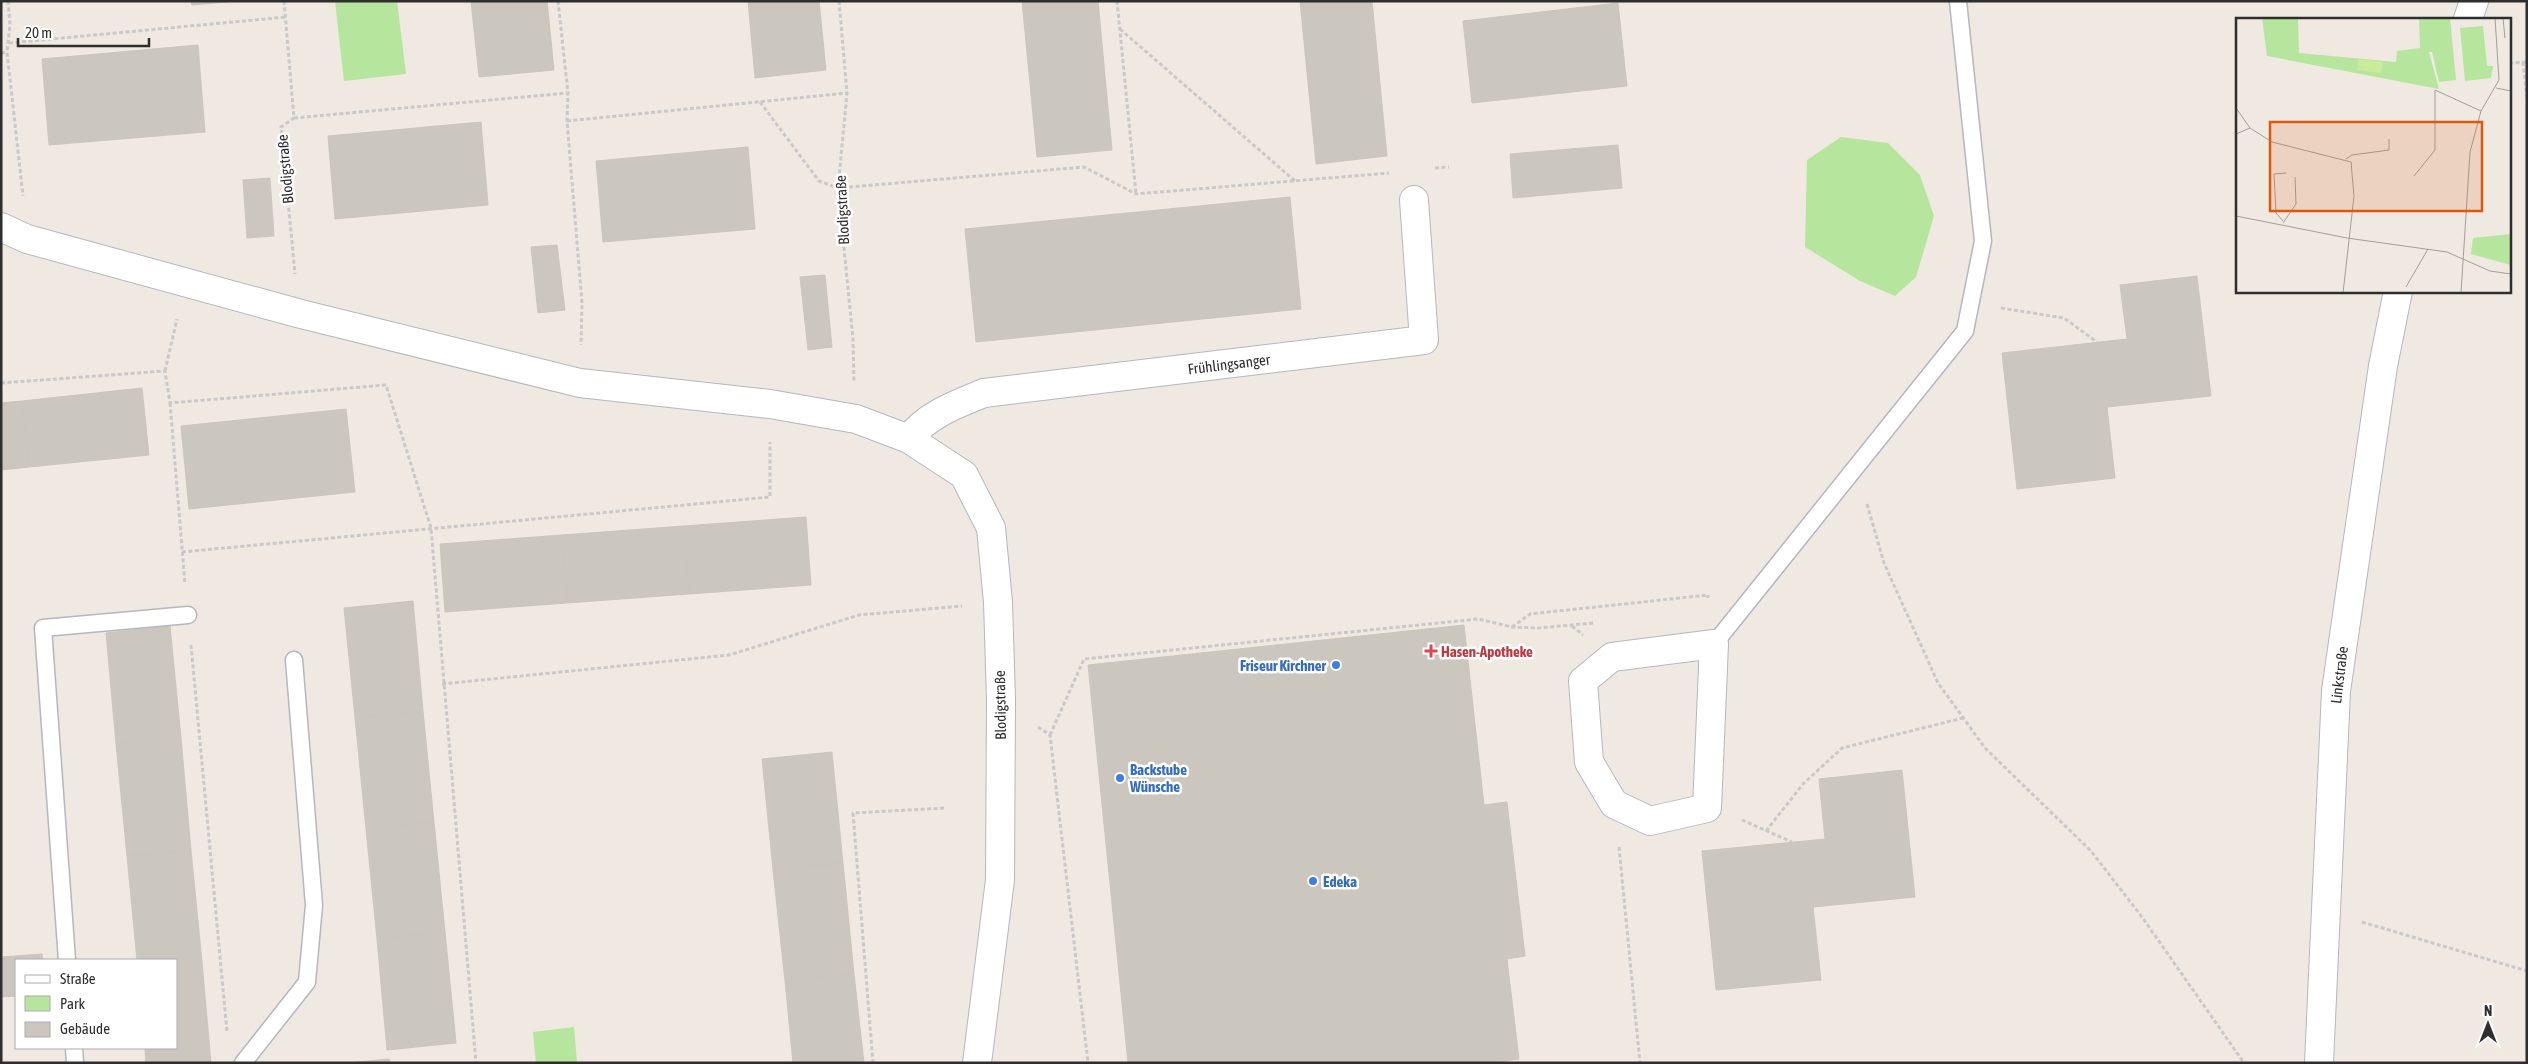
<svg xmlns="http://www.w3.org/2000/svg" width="2528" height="1064" font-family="'Asap Condensed',sans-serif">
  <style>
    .green { fill: #b6e59e }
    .building { fill: #cbc7bf; stroke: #cbc5ba }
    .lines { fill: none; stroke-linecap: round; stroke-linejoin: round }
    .lane-casing { stroke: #b4b7c1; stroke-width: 19 }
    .street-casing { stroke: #b4b7c1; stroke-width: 30 }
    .path { stroke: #c9c9c9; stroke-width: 3; stroke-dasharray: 4 2.5; stroke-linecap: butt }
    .lane { stroke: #fff; stroke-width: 16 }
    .street { stroke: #fff; stroke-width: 28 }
    .health-dot { fill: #e0444e; stroke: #fff; stroke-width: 2 }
    .shop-dot { fill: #3f7fe0; stroke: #fff; stroke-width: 2 }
    .labels { text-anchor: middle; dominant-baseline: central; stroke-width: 5; stroke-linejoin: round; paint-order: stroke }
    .street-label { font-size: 15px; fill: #2e2e2e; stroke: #fff }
    .health-label { font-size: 15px; font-weight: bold; fill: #be3a42; stroke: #fff; text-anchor: start }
    .shop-label { font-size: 15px; font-weight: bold; fill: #366cbe; stroke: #fff; text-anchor: start }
    .inset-road { fill: none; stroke: #a29e99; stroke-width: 1 }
    .view { fill: #df570e; fill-opacity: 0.15; stroke: #df570e; stroke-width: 2.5 }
    .inset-edge { fill: none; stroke: #2e2e2e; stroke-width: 2.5 }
  </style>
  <rect width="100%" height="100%" fill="#efe9e1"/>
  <g class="green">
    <path d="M335,1h62l9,73 -62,7z"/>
    <path d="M1841,137l47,6 32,32 14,41 -18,61 -21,19 -35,-15 -55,-34 2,-87z"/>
    <path d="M574,1027l3,36h-41l-3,-31z"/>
  </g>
  <g class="building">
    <path d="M191,1h48l-47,4z"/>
    <path d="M471,1h76l7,69 -75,7z"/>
    <path d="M748,1h71l7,69 -71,8z"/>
    <path d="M1022,1h76l14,149 -75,7z"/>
    <path d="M1300,1h72l15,155 -71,8z"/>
    <path d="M1618,3l9,83 -155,17 -9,-82z"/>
    <path d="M198,45l7,87 -156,13 -7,-86z"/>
    <path d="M481,122l7,83 -153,14 -7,-83z"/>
    <path d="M1618,145l4,43 -109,10 -3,-44z"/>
    <path d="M748,147l7,82 -152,13 -7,-81z"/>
    <path d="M270,178l4,58 -27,2 -4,-58z"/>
    <path d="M1290,197l11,112 -325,33 -11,-113z"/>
    <path d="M557,245l8,65 -27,3 -7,-66z"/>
    <path d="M825,275l7,72 -24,3 -8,-73z"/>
    <path d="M2197,276l14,120 -104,11 8,71 -98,11 -15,-136 125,-14 -7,-54z"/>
    <path d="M142,388l7,67 -120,12 -7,-66z"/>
    <path d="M22,401l7,66 -28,3v-67z"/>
    <path d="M346,409l9,83 -166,17 -8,-83z"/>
    <path d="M806,517l5,68 -122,9 -5,-68z"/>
    <path d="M684,526l5,68 -122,9 -5,-68z"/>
    <path d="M562,535l5,68 -122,9 -5,-68z"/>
    <path d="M413,601l10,110 -68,7 -11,-110z"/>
    <path d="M1464,625l20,180 23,-3 18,154 -18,3 12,100 -30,4h-361l-40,-398z"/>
    <path d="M170,626l11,112 -65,6 -10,-111z"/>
    <path d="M423,711l11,111 -68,7 -11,-111z"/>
    <path d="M181,738l10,112 -64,6 -11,-112z"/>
    <path d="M832,752l11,111 -70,7 -11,-111z"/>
    <path d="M1902,770l13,127 -102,10 8,73 -105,10 -14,-139 123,-12 -6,-60z"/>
    <path d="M434,822l11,110 -68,7 -11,-110z"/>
    <path d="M191,850l11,112 -26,2v-4h-39l-10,-104z"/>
    <path d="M843,863l11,111 -69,7 -12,-111z"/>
    <path d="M445,932l11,111 -69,7 -10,-111z"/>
    <path d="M42,954l1,6h-27v36l-15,1v-40z"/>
    <path d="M202,962l9,101h-65l-1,-15h31v-84z"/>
    <path d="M854,974l10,89h-71l-8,-82z"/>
    <path d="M389,1059l1,4h-42z"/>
  </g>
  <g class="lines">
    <defs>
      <g id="lane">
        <path d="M1714,644l251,-313 18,-90 -25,-240"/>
        <path d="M67,960l-24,-332 145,-13"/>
        <path d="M74,1048l1,15"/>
        <path d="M243,1063l64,-81 7,-77 -20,-245"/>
      </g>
      <g id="street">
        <path d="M2468,19l6,-18"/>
        <path d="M1,227l26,12 274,75 279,69 190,21 86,15 53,20 55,36 27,53 7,74 3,98 -1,180 -23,183"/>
        <path d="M909,439c17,-24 48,-35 75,-46l440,-53 -10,-140"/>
        <path d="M1714,644l-7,164 -57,13 -36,-17 -25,-42 -6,-81 29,-24z"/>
        <path d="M2319,1063l17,-372 47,-325 15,-75"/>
      </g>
    </defs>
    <use href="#lane" class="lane-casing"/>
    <use href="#street" class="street-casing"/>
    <g class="path">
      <path d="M8,1l2,24 -3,27 16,144"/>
      <path d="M284,1l10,117 -13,9 14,147"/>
      <path d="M558,1l10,92 -1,28 15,182 -1,42"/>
      <path d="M839,1l8,92 -9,95 15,151 1,43"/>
      <path d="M1117,1l19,193"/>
      <path d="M1120,29l175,152"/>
      <path d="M9,43l277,-26"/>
      <path d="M1,53l6,-1"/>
      <path d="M2523,62l4,36"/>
      <path d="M2509,63l18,-1"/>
      <path d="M760,102l59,79 19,7 246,-21 52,27 253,-21"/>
      <path d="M294,118l273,-25"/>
      <path d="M567,121l280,-28"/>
      <path d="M1435,168l14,-1"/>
      <path d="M2001,308l63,10 33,24"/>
      <path d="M165,371l12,-52"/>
      <path d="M1,383l164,-12 5,32 216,-18 45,143 45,535"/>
      <path d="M170,403l15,181"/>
      <path d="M1867,504l17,59 54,120 47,65 106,103 51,66 102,146"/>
      <path d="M182,552l588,-55v-55"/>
      <path d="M1572,626l11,9"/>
      <path d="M1512,627l18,-13 178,-19v3"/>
      <path d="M191,645l36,387"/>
      <path d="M442,684l287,-29 130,-40 103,-9"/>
      <path d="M1038,727l12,8 38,328"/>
      <path d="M1050,735l34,-76 394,-40 34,8 26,1 56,-5"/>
      <path d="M1742,820l50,22"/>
      <path d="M1766,831l37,-47 39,-36 121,-30"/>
      <path d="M1619,847l21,216"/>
      <path d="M2362,922l165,49"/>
      <path d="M873,1063l-20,-250 93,-5"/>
    </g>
    <use href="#lane" class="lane"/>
    <use href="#street" class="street"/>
  </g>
  <path class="health-dot" d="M1428.5 643.5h5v5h5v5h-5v5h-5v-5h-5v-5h5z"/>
  <g class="shop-dot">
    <circle cx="1336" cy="665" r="5"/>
    <circle cx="1120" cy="778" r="5"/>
    <circle cx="1313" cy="881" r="5"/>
  </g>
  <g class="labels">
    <g class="street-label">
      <text transform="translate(285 169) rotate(-95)">Blodigstraße</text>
      <text transform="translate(842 210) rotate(-93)">Blodigstraße</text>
      <text transform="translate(1229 364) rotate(-7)">Frühlingsanger</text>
      <text transform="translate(2339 675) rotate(-83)">Linkstraße</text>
      <text transform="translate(1000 705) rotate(-91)">Blodigstraße</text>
    </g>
    <g class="health-label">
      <text x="1441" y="651">Hasen-Apotheke</text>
    </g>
    <g class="shop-label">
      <text x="1326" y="665" text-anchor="end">Friseur Kirchner</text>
      <text x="1130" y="769">Backstube<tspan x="1130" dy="17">Wünsche</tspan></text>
      <text x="1323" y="881">Edeka</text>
    </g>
  </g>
  <g transform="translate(2236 18)">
    <rect width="275" height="275" fill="#efe9e1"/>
    <path d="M26,0h36l1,35 97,9 1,-11 23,-3 -1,-30h31l6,62 -17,2 -7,-30h-3l10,37 -172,-33zM247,8l4,40h6l-2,12 -26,3 -5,-53zM275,216v31l-40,-11 2,-16z" fill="#b6e59e"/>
    <path d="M123,41l24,3 -2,11 -24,-3z" fill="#c9ec9a"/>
    <path class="inset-road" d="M267,0l2,20M260,70l15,3M0,90l14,20 22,14 79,20 3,34 -11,97M0,116l14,-6M110,141l6,-4 37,-5v-11M178,158l21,-26v-60l46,21M0,198l111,22 100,14 43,19 21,3M47,203l-7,-8 -2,-39 12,-1M47,205l13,-19 -1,-27M170,269l22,-38M225,275l9,-141 11,-41 18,-31 -4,-62"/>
    <path class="view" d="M34,104h212v89h-212z"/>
    <rect width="275" height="275" class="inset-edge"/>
  </g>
  <rect width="2528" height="1064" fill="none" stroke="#2e2e2e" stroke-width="5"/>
  <rect x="15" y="959" width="162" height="90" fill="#ffffff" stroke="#ababab"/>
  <rect x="25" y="975" width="25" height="8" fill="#ffffff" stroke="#ababab"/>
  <text x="60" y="984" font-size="15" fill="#2e2e2e">Straße</text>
  <rect x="25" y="996" width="25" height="15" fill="#b6e59e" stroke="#ababab"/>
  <text x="60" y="1009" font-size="15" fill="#2e2e2e">Park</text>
  <rect x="25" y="1022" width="25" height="15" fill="#cbc7bf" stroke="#ababab"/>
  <text x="60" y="1034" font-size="15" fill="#2e2e2e">Gebäude</text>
  <g transform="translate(2488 1024)" stroke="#ffffff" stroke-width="4" paint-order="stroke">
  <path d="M0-4L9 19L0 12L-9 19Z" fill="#2e2e2e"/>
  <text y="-8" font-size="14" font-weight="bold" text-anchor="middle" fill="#2e2e2e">N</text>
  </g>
  <path d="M18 38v8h131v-8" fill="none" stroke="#2e2e2e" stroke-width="2.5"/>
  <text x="25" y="38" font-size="15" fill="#2e2e2e" stroke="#ffffff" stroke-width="4" paint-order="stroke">20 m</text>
</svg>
